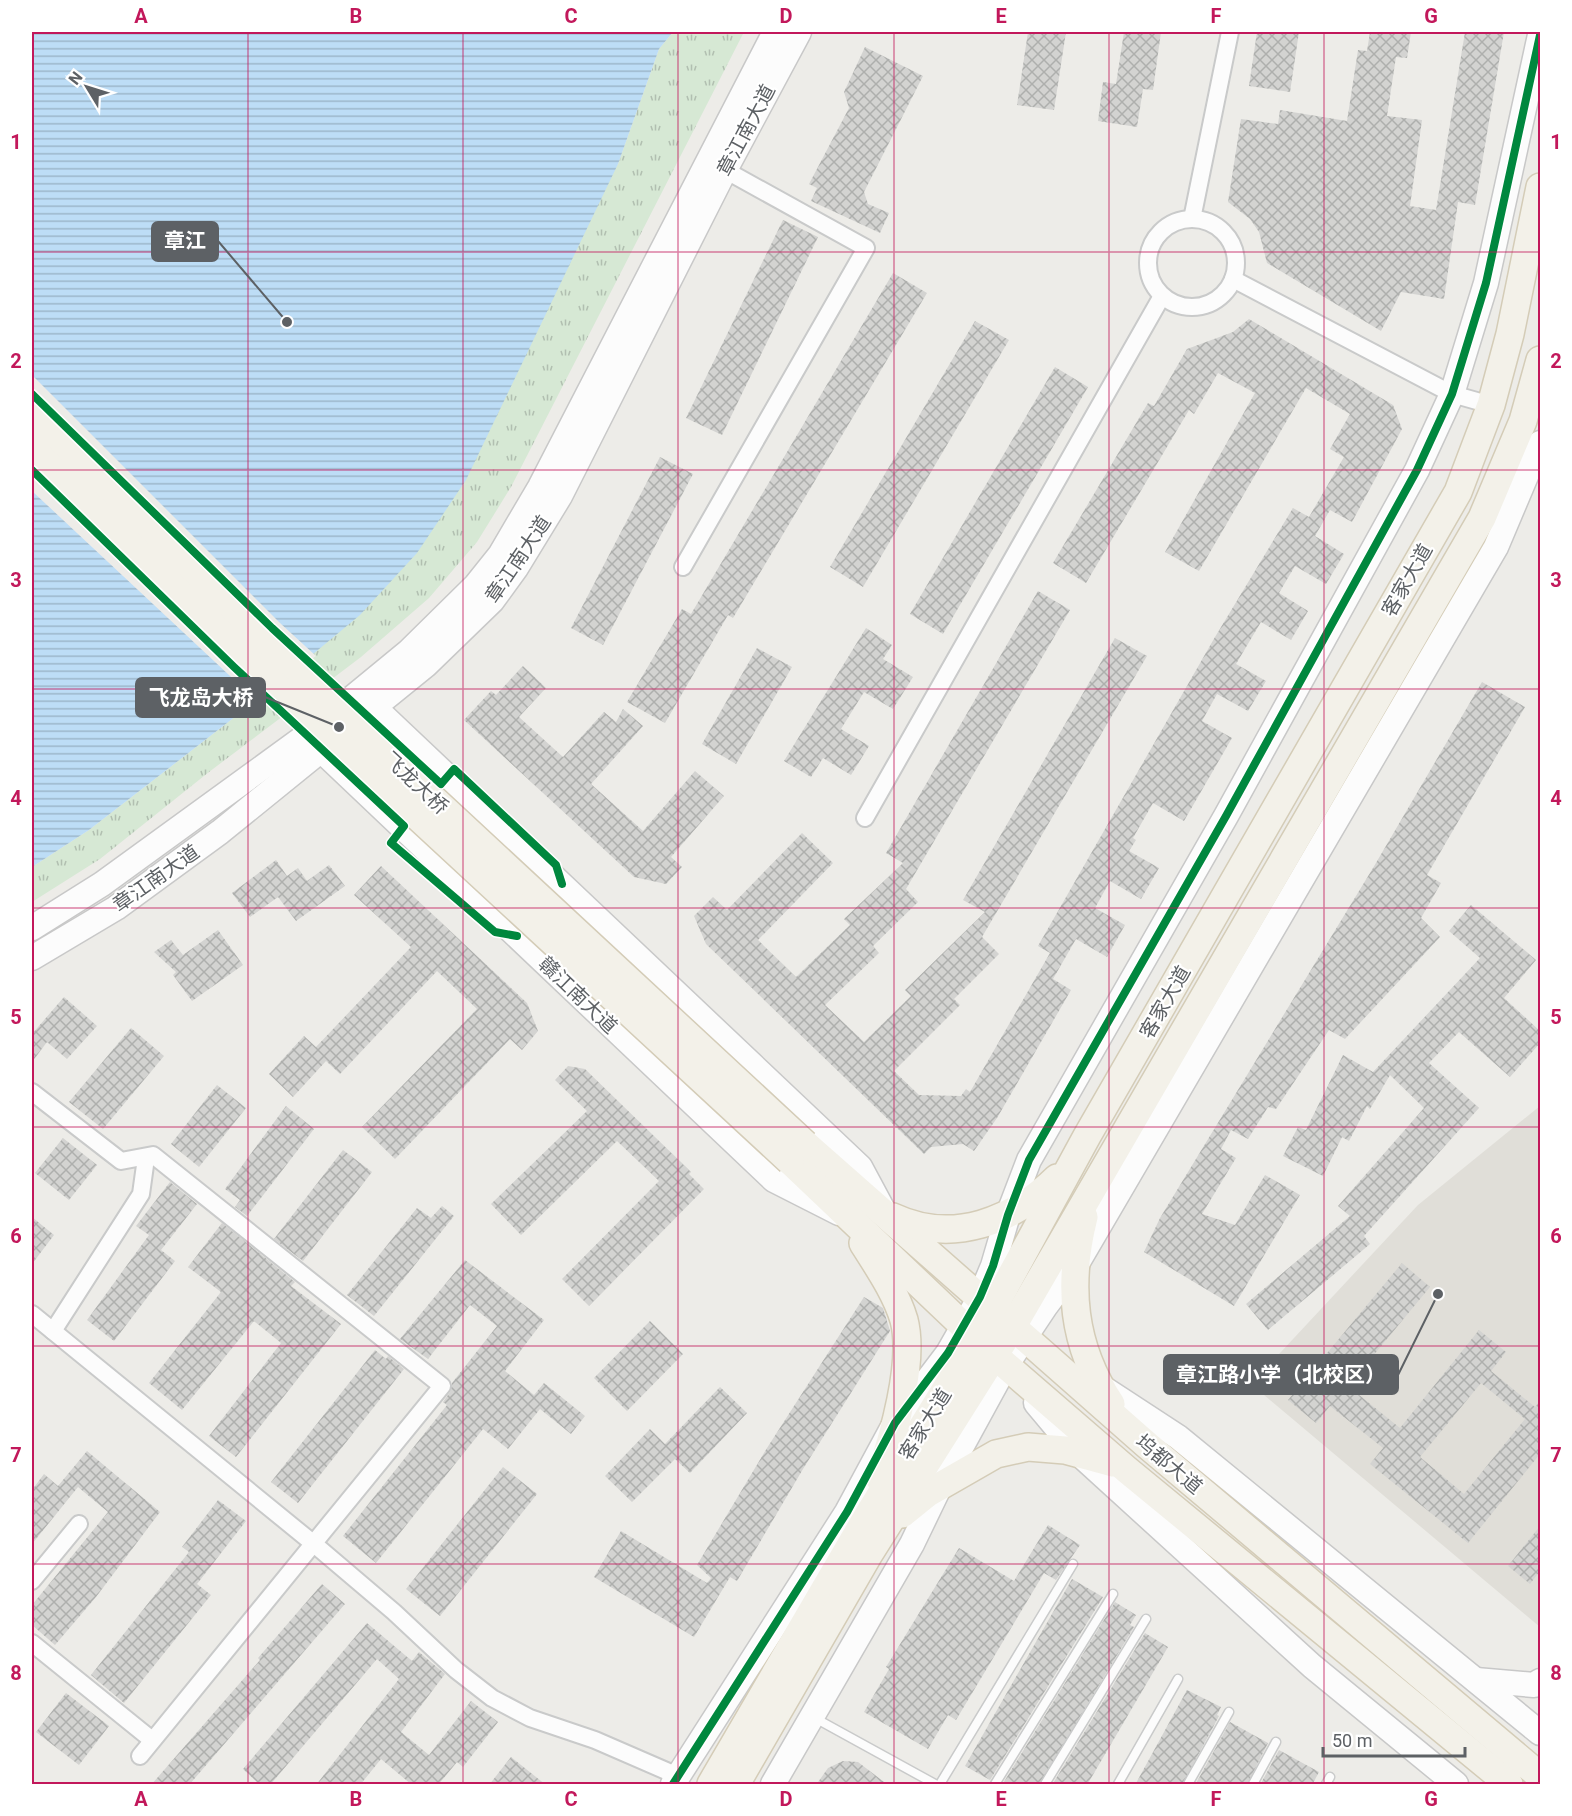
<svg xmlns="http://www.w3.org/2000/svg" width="1572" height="1816" font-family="Roboto,'Noto Sans SC',sans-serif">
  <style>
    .education { fill: #e0ded8 }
    .park { fill: url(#park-tufts) }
    .water { fill: url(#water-rules) }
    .pier { fill: #edece8 }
    .building { fill: url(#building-cross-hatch); fill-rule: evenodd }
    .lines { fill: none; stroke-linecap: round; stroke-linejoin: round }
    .lane-casing { stroke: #c9caca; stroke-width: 11 }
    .street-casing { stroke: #c9caca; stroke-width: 20 }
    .secondary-casing { stroke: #c8c8c8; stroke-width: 27 }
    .primary-casing { stroke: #d4ccb7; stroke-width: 30 }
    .lane { stroke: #fcfcfc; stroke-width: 8 }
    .street { stroke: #fcfcfc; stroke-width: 16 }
    .secondary { stroke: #fcfcfc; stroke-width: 24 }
    .primary { stroke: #f3f1e9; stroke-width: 27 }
    .primary-bridge-casing { stroke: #d4ccb7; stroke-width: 30; stroke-linecap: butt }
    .primary-bridge { stroke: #f3f1e9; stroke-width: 27 }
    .cycleway-casing { stroke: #fff; stroke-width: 11 }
    .cycleway { stroke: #00873e; stroke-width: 8 }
    .grid { fill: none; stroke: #c2185b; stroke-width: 1.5; stroke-opacity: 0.55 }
    .labels { text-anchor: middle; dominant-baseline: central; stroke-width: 4.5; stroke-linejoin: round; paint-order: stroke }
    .street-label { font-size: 20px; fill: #5d6165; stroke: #fff }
    .leader { fill: none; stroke: #5d6165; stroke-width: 2 }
    .callout-dot { fill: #5d6165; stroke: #fff; stroke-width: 2 }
    .callout { fill: #5d6165; stroke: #5d6165; stroke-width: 2 }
    .callout-label { font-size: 21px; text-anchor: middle; font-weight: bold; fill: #fff }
    .neatline { fill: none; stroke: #c2185b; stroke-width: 2 }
    .grid-label { font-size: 20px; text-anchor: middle; font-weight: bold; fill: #c2185b }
  </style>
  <defs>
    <pattern id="park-tufts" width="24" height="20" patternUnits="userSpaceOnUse" patternTransform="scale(1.5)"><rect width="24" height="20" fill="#d6e8d4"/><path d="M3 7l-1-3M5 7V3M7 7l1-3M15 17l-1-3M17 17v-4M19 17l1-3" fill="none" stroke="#b1bfb0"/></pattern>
    <pattern id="water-rules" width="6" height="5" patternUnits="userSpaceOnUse" patternTransform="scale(1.5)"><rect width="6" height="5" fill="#bdddf6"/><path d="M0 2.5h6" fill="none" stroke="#9db7cb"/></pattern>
    <pattern id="building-cross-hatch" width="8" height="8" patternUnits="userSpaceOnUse" patternTransform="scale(1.5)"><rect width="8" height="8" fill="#d3d3d1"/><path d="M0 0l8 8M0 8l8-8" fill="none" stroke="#aeafad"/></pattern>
  </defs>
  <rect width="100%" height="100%" fill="#edece8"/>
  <path class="education" d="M1540,1106v521l-289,-243 167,-179z"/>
  <path class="park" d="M673,32h71l-233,455 -34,55 -48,56 -68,59 -152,115 -109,87 -68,43v-35l57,-37 182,-141 347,-525 41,-115z"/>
  <path class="water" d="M32,32h641l-14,17 -41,115 -152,316 -49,73 -57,62 -89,74 -182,141 -57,37z"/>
  <path class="pier" d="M32,375l248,248 36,33 -58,46 -226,-211z"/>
  <g class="building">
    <path d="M1028,32h38l-12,78 -37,-5z"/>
    <path d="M1124,32h37l-8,58 -10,-1 -6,38 -39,-6 5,-39 13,2z"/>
    <path d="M1257,32h42l-9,60 -41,-6z"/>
    <path d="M1370,32h41l-4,26 -11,-1 -9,59 35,4 -12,86 26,4 29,-178h39l-29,173 -17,-3 -14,97 -43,-7 -20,39 -114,-68 -8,-31 -9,-13 -22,-17 13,-83 37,5 2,-14 67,11 11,-71 9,1z"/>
    <path d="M865,47l58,29 -59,116 4,12 21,9 -9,20 -69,-32 6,-13 -8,-4 40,-76 -5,-16z"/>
    <path d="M783,220l35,17 -96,198 -36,-17z"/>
    <path d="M893,273l34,20 -194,325 -5,-3 -63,108 -38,-21 55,-93 9,5z"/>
    <path d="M1249,319l144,86 9,24 -50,93 -22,-12 -15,26 29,18 -18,30 -31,-18 -16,27 29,18 -17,29 -30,-18 -25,42 30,17 -18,30 -31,-17 -15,27 30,17 -48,83 -31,-18 -20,35 3,2 -7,11 30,17 -18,31 -31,-18 -15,27 30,17 -18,32 -31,-18 -23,40 18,11 -74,128 -23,33 -11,-7 -32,3 -7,7 -218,-210 -12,-28 19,-19 14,13 75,-77 31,30 -75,77 38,37 54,-52 -6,-6 59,-56 -17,-10 152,-262 32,19 -164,279 12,13 -45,44 6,7 -54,52 39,37 47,-46 -6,-6 80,-78 -22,-12 152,-262 32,18 -165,281 17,17 -45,45 6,6 -66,66 25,24 42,1 5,-7 4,3 80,-139 -12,-7 177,-309 78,-129 16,9 35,-60 -14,-8 20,-35 -44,-26 -107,183 -34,-19 90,-159 -37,-20 -24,41 -5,-4 -103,173 -33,-20 95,-160 6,3 33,-57 46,-17z"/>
    <path d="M975,321l34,19 -146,247 -33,-20z"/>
    <path d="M1055,367l33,20 -145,247 -33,-20z"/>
    <path d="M660,457l33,17 -90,171 -32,-17z"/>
    <path d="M866,628l26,17 -9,14 30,18 -20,32 -29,-17 -23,37 28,17 -18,29 -28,-17 -12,19 -27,-16z"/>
    <path d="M757,648l35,19 -56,97 -34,-20z"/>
    <path d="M523,666l23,22 -27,29 44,40 41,-45 12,10 7,-13 20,17 -52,58 52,47 52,-60 29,25 -53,61 11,10 -16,17 -32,-7 -170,-157 27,-29 5,4z"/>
    <path d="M1482,682l43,25 -98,168 14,8 -20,35 19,19 -95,102 -16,-9 -53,79 -8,-2 -20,32 -17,-9 -10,19 15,9 -34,56 33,11 30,-50 35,20 -66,111 -90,-54 16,-34 213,-350z"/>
    <path d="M276,860l11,16 11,-8 9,13 22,-16 16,21 -49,35 -18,-24 -28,20 -18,-24z"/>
    <path d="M381,866l146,137 11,28 -16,19 -12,-11 -115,120 -33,-32 115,-118 -40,-38 -97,103 -14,-13 -33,36 -24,-23 35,-38 12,11 95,-100 -57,-52z"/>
    <path d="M1471,905l65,55 -32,38 36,33v12l-30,34 -51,-45 -30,31 50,45 -115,128 6,8 -102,86 -22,-26 104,-88 -12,-10 86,-98 -34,-33 -20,34 -3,-3 -18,35 -7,-4 -19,39 -40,-20 15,-29 8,3 37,-75 30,17 107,-114 -31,-27z"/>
    <path d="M218,930l25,35 -51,36 -19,-26 3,-3 -22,-20 17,-12 12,15z"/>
    <path d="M64,997l33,29 -30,33 -20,-17 -15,20v-28z"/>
    <path d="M131,1028l33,28 -61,73 -34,-27z"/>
    <path d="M568,1066l17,3 106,103 -2,2 15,15 -115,117 -27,-27 97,-98 -42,-40 -96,94 -30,-31 96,-93 -32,-31z"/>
    <path d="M217,1085l29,23 -47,59 -28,-23z"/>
    <path d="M286,1106l28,23 -67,87 -12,-9 5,-7 -15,-11z"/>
    <path d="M63,1138l34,27 -28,35 -34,-27z"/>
    <path d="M343,1150l29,22 -69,89 -29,-22z"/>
    <path d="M170,1182l27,22 -36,46 14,11 -61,80 -27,-21 62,-85 -13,-9z"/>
    <path d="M442,1206l12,10 -80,100 -27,-21 70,-87 14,10z"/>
    <path d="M32,1217l22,18 -22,29z"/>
    <path d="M222,1223l73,59 -4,4 50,38 -105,133 -27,-21 72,-93 -27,-22 -72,89 -33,-27 72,-91 -33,-25z"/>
    <path d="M465,1260l79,60 -39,51 29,24 10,-12 41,33 -14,18 -31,-25 -32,40 -25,-20 -107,134 -33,-27 104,-131 -4,-3 7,-10 2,-9 45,-57 -27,-21 -42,54 -28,-20z"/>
    <path d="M1402,1263l28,24 -82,99 52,42 79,-98 27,22 -15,19 44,36 5,-6v53l-72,89 -98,-79 13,-16 -53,-42 -14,17 -28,-23zM1481,1383l44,36 -61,75 -44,-37z"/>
    <path d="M864,1297l19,11 7,23 -87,138 -66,112 -7,-4 -36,60 -100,-60 27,-46 86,52 4,-5 -14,-13 70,-117z"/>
    <path d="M650,1321l33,33 -56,57 -33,-33z"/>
    <path d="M375,1350l11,9 2,-3 16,13 -106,134 -27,-21z"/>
    <path d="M720,1387l27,26 -57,60 -15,-14 -43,43 -27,-26 45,-47 15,15z"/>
    <path d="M87,1451l73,61 -64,85 -41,48 -23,-20v-20l76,-93 -30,-25 -46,57v-54l12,-16 14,12z"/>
    <path d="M503,1467l34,27 -97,122 -34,-27z"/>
    <path d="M218,1500l28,21 -49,63 14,11 -87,108 -33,-28 98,-123 -7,-5z"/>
    <path d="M1048,1525l32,20 -24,35 -12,-7 -88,147 -8,-5 -20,34 -64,-37 25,-43 -3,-2 73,-119 55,33z"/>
    <path d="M1540,1526v45l-10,13 -22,-18z"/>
    <path d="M1072,1579l31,18 -113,183 -25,-14z"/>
    <path d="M322,1584l23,20 -156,181h-38l109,-125 -2,-2z"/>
    <path d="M1115,1602l21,13 -6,10 4,2 -95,158h-37z"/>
    <path d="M367,1623l45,38 7,-9 26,22 -44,58 28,23 42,-54 27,21 -35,45 -6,-5 -19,23h-26l-31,-26 -21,26h-44l83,-106 -22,-20 -107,126h-10l-17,-16z"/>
    <path d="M1145,1633l23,14 -81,138h-35z"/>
    <path d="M1187,1690l34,17 -4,8 2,1 -37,69h-47z"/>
    <path d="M66,1693l43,33 -30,39 -43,-33z"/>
    <path d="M1230,1722l38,21 -21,42h-52z"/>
    <path d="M1279,1750l40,22 -7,13h-52z"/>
    <path d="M511,1757l35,28h-57z"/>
    <path d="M843,1761l15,1 30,23h-72l12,-17z"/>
  </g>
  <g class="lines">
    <defs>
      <g id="lane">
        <path d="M813,1717l122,67"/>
        <path d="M940,1784l133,-220"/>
        <path d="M995,1784l118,-190"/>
        <path d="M1045,1784l101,-165"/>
        <path d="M1118,1784l60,-105"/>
        <path d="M1188,1784l41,-72"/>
        <path d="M1253,1784l23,-42"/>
        <path d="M1326,1784l4,-7"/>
      </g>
      <g id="street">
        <circle cx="1192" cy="263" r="44"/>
        <path d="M1192,219l38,-187"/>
        <path d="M1233,279l219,115 39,11"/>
        <path d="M683,567l183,-319 -141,-78"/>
        <path d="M865,818l297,-522"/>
        <path d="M32,1092l89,69 32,-6 289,231 -302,370"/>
        <path d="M32,1314l282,230 80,68 62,58 36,28 38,20 65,22 83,36"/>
        <path d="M53,1331l88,-137 5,-36"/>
        <path d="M32,1581l47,-57"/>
        <path d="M32,1643l120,97"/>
      </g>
      <g id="secondary">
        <path d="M375,708l485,459 22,41"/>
        <path d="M322,751l452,429 65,33"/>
        <path d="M32,928l70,-44 205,-149 101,-83 68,-67 24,-30 40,-68 235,-455"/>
        <path d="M32,958l84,-50 104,-76 206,-167 66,-64 24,-33 44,-72 165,-326 74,-138"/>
        <path d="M1097,1384l81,53 362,296"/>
        <path d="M1036,1403l41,49 235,214 144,118"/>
        <path d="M1476,1680l58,5 6,-4"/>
        <path d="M673,1784l174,-272 48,-89 53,-70 32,-56 13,-31 15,-51 21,-55 197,-344 191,-346 35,-76 34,-111 54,-248"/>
        <path d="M773,1784l139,-240 28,-58 65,-119 40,-60 30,-40 421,-720 44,-104"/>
      </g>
      <g id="primary">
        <path d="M805,1144l342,301 393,331"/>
        <path d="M790,1161l205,195 132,114 382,314"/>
        <path d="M893,1217c60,28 120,4 164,-39"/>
        <path d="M1084,1217c-17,68 -12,128 27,187"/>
        <path d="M863,1243c15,24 33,50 41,77 11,42 -11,118 -25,158"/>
        <path d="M902,1514l26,-21 68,-39 32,-7 37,3 48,13"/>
        <path d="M711,1784l157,-269 109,-177 110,-202 371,-644 33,-87 19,-71 30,-147"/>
        <path d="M736,1784l133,-230 144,-228 469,-808 41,-97 17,-61"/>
      </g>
    </defs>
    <use href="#lane" class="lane-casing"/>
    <use href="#street" class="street-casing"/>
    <use href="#secondary" class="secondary-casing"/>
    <use href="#primary" class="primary-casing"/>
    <use href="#lane" class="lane"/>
    <use href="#street" class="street"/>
    <use href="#secondary" class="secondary"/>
    <use href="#primary" class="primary"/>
    <defs>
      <g id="primary-bridge">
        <path d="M32,416l230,224 543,504"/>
        <path d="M32,449l213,208 545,504"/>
      </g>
    </defs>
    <use href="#primary-bridge" class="primary-bridge-casing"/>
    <use href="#primary-bridge" class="primary-bridge"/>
    <defs>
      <g id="cycleway">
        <path d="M32,394l240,234 169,156 13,-15 102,96 6,19"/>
        <path d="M32,470l202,197 170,159 -13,17 104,89 22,4"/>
        <path d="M673,1784l174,-272 48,-89 53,-70 32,-56 13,-31 15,-51 21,-55 197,-344 191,-346 35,-76 34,-111 54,-248"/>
      </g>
    </defs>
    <use href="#cycleway" class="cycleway-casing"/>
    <use href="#cycleway" class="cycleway"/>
  </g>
  <path class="grid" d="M248,32v1752M463,32v1752M678,32v1752M894,32v1752M1109,32v1752M1324,32v1752M32,252h1508M32,470h1508M32,689h1508M32,908h1508M32,1127h1508M32,1346h1508M32,1564h1508"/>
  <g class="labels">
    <g class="street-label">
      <text transform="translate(746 130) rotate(-62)">章江南大道</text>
      <text transform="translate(518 559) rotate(-56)">章江南大道</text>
      <text transform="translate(1407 580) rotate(-60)">客家大道</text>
      <text transform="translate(416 783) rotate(43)">飞龙大桥</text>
      <text transform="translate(156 878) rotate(-35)">章江南大道</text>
      <text transform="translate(578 995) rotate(44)">赣江南大道</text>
      <text transform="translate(1165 1002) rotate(-60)">客家大道</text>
      <text transform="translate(925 1424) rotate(-58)">客家大道</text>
      <text transform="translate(1169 1464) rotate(40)">坞都大道</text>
    </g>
  </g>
  <path class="leader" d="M287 322L218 241M339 727L265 697M1438 1294L1398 1375"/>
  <g class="callout-dot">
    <circle cx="287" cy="322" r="6"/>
    <circle cx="339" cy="727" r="6"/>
    <circle cx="1438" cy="1294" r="6"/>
  </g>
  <g class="callout">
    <rect x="152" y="222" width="66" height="39" rx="6"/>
    <rect x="136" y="678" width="129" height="39" rx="6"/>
    <rect x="1164" y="1355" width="234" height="39" rx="6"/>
  </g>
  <g class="callout-label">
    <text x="185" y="248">章江</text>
    <text x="201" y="705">飞龙岛大桥</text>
    <text x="1281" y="1382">章江路小学（北校区）</text>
  </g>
  <rect width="1572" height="1816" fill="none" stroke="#ffffff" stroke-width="66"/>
  <g transform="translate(87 87) rotate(308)" stroke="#ffffff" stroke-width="4.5" paint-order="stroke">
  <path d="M0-4.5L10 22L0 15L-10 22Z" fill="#5d6165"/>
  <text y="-9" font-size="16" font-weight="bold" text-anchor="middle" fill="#5d6165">N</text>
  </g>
  <path d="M1323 1747v9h142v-9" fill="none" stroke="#5d6165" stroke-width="3"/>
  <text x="1332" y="1747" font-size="18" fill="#5d6165" stroke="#ffffff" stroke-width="4.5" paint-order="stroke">50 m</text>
  <rect x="33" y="33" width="1506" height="1750" class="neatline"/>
  <g class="grid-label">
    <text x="141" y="23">A</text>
    <text x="356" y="23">B</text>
    <text x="571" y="23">C</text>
    <text x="786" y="23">D</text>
    <text x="1001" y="23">E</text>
    <text x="1216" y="23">F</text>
    <text x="1431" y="23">G</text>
    <text x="16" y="149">1</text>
    <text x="1556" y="149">1</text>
    <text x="16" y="368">2</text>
    <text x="1556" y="368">2</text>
    <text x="16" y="587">3</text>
    <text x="1556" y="587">3</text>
    <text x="16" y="805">4</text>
    <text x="1556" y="805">4</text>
    <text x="16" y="1024">5</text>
    <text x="1556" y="1024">5</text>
    <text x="16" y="1243">6</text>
    <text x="1556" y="1243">6</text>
    <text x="16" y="1462">7</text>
    <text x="1556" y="1462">7</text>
    <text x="16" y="1680">8</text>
    <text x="1556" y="1680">8</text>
    <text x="141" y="1806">A</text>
    <text x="356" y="1806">B</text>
    <text x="571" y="1806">C</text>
    <text x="786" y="1806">D</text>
    <text x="1001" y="1806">E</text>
    <text x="1216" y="1806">F</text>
    <text x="1431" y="1806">G</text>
  </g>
</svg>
